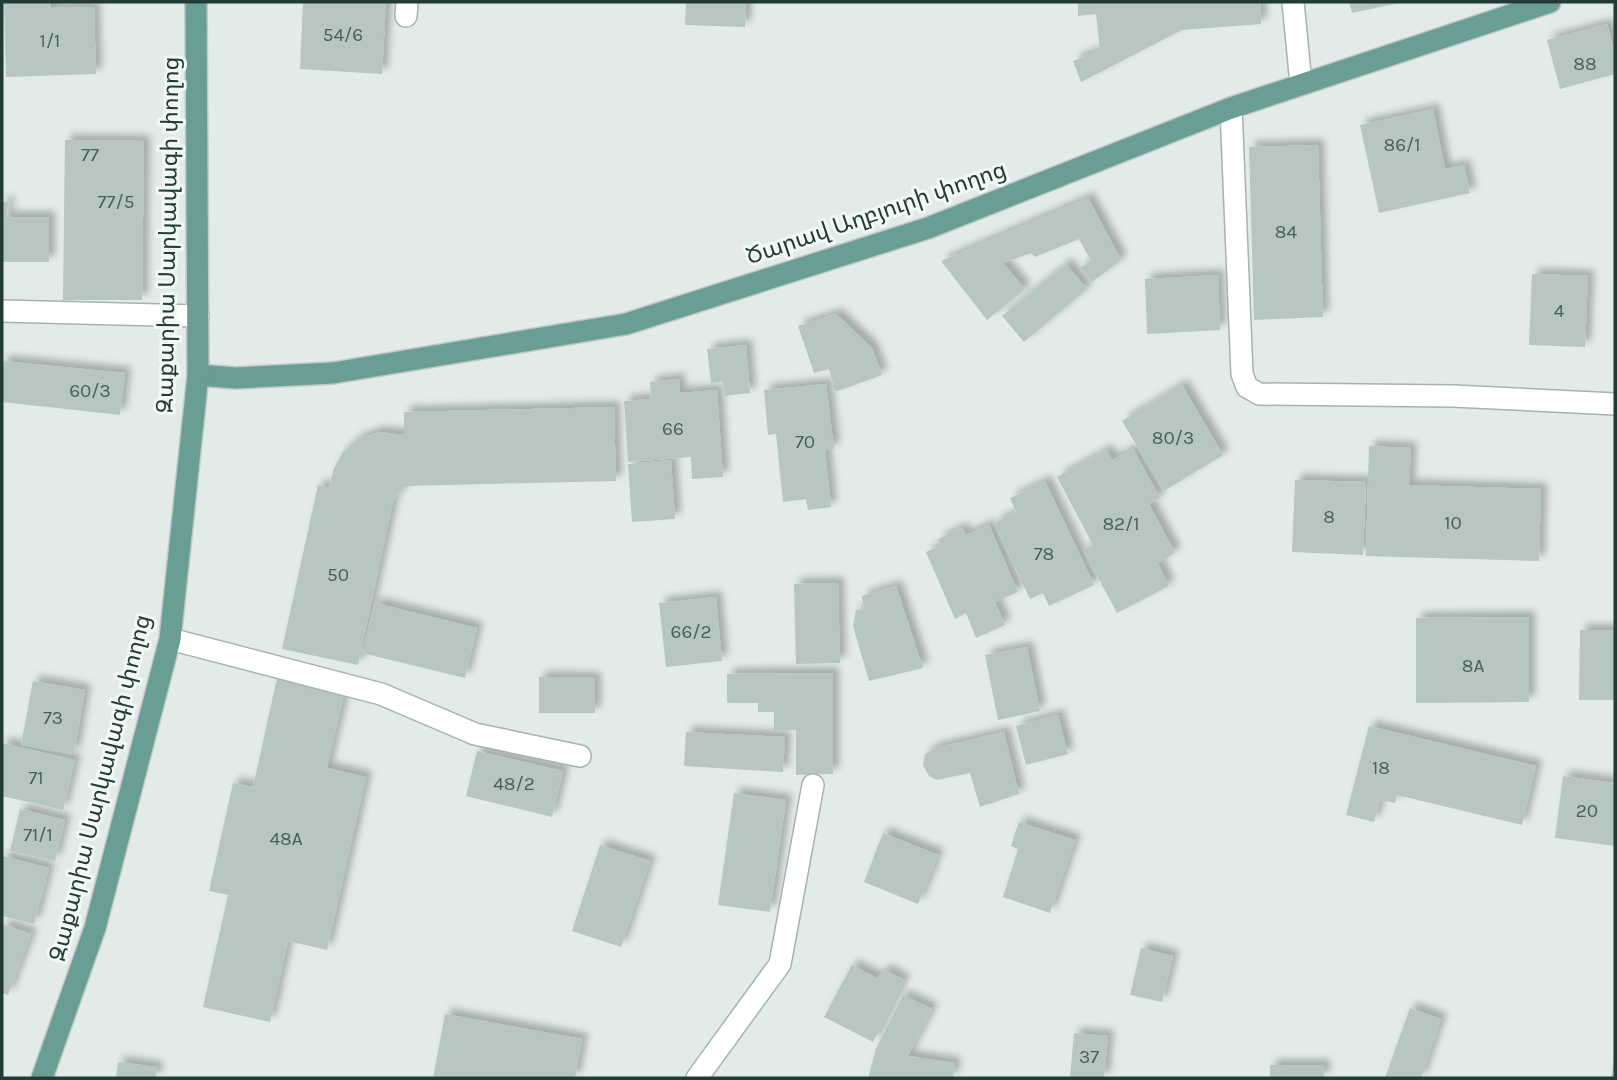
<svg xmlns="http://www.w3.org/2000/svg" width="1617" height="1080" font-family="Karla,'Noto Sans Armenian',sans-serif">
  <style>
    .building { fill: #b7c6c1; filter: url(#shadow) }
    .lines { fill: none; stroke-linecap: round; stroke-linejoin: round }
    .minor-casing { stroke: #a5b3af; stroke-width: 24 }
    .major-casing { stroke: #c1c8c7; stroke-width: 24 }
    .minor { stroke: #fff; stroke-width: 21 }
    .major { stroke: #699e94; stroke-width: 21 }
    .labels { text-anchor: middle; dominant-baseline: central; stroke-width: 6; stroke-linejoin: round; paint-order: stroke }
    .number-label { font-size: 19px; fill: #485e59 }
    .street-label { font-size: 23px; fill: #233b36; stroke: #f2f8f5 }
  </style>
  <defs>
    <filter id="shadow"><feDropShadow dx="6" dy="-6" stdDeviation="3.5" flood-color="#0004"/></filter>
  </defs>
  <rect width="100%" height="100%" fill="#e2ebe8"/>
  <g class="building">
    <path d="M4,2h47v6l43,-1 2,67 -90,3z"/>
    <path d="M303,2h83l-4,72 -82,-5z"/>
    <path d="M686,2h60l-1,25 -60,-2z"/>
    <path d="M1078,2h182l1,22 -79,6 -101,52 -8,-21 27,-11 -4,-36 -18,2z"/>
    <path d="M1349,2h49v1l-46,10z"/>
    <path d="M1607,24l8,30v20l-55,15 -13,-49z"/>
    <path d="M1433,109l12,60 19,-4 6,28 -91,20 -19,-88z"/>
    <path d="M65,140l79,1 -2,159h-79z"/>
    <path d="M1318,145l5,172 -69,3 -5,-173z"/>
    <path d="M1088,198l33,62 -29,22 -13,-14 12,-7 -12,-22 -44,18 -4,-4 -28,10 22,26 -38,31 -46,-59z"/>
    <path d="M2,202h6l-1,15h42v45h-47z"/>
    <path d="M1066,264l21,25 -63,53 -22,-26z"/>
    <path d="M1532,274l56,2 -3,71 -56,-2z"/>
    <path d="M1218,275l2,55 -73,4 -2,-55z"/>
    <path d="M836,314l36,34 10,27 -47,17 -6,-23 -15,4 -16,-47z"/>
    <path d="M746,345l4,48 -26,3 -1,-14 -12,1 -4,-34z"/>
    <path d="M2,361l123,12 -5,42 -118,-13z"/>
    <path d="M679,379l1,14 37,-3 6,87 -31,2 -1,-22 -63,5 -4,-61 27,-2 -1,-17z"/>
    <path d="M826,384l8,65 -9,1 6,57 -23,3 -2,-11 -23,3 -7,-68 -8,1 -4,-45z"/>
    <path d="M1182,385l41,70 -59,36 -42,-70z"/>
    <path d="M614,407l2,74 -211,5 -12,15 -35,164 -76,-16 36,-164 11,3 5,-20 9,-16 15,-13 21,-7 25,3v-23z"/>
    <path d="M1369,446l42,2 -2,37 132,4 -2,72 -173,-5z"/>
    <path d="M1133,449l27,49 -11,6 26,49 -17,10 11,23 -52,27 -34,-63 10,-5 -36,-68 50,-27 5,10z"/>
    <path d="M671,460l4,59 -43,3 -4,-58z"/>
    <path d="M1295,480l71,2 -3,73 -71,-3z"/>
    <path d="M1045,481l49,104 -45,21 -6,-13 -13,6 -36,-76 22,-11 -6,-14z"/>
    <path d="M989,525l29,67 -23,10 10,23 -29,13 -10,-25 -11,6 -29,-67 15,-7 -3,-6 24,-11 4,7z"/>
    <path d="M838,583l2,80 -44,1 -2,-80z"/>
    <path d="M896,586l27,82 -54,13 -16,-55 3,-16 8,-1 -2,-13z"/>
    <path d="M716,597l6,64 -56,6 -7,-64z"/>
    <path d="M375,603l102,25 -12,50 -103,-25z"/>
    <path d="M1529,617v85l-113,1v-85z"/>
    <path d="M1580,630h35v70h-36z"/>
    <path d="M1027,647l13,64 -42,9 -13,-65z"/>
    <path d="M833,673v101l-37,1v-45l-22,1v-19h-16v-9h-31v-29z"/>
    <path d="M539,677l56,1v35h-56z"/>
    <path d="M277,678l67,16 -17,74 39,9 -39,173 -39,-9 -18,81 -67,-15 25,-112 -19,-4 24,-108 20,4z"/>
    <path d="M33,681l52,9 -11,64 -53,-9z"/>
    <path d="M1058,715l10,39 -42,11 -10,-39z"/>
    <path d="M1369,726l167,40 -14,59 -125,-30 -2,8 -15,-3 -6,22 -28,-7z"/>
    <path d="M686,732l99,5 -2,35 -99,-6z"/>
    <path d="M1004,732l15,62 -39,13 -10,-34 -33,7 -8,-4 -6,-11 2,-11 10,-6z"/>
    <path d="M2,743l73,17 -12,50 -61,-14z"/>
    <path d="M477,751l86,20 -11,46 -86,-21z"/>
    <path d="M1563,776l52,7v63l-60,-8z"/>
    <path d="M734,793l52,7 -16,112 -52,-7z"/>
    <path d="M20,809l45,11 -10,41 -45,-10z"/>
    <path d="M1019,822l56,18 -25,73 -47,-16 15,-48 -7,-3z"/>
    <path d="M883,833l55,22 -20,49 -54,-22z"/>
    <path d="M600,845l50,16 -29,86 -49,-16z"/>
    <path d="M2,856l47,12 -15,56 -32,-8z"/>
    <path d="M2,924l29,10 -23,61 -6,-2z"/>
    <path d="M1141,948l32,8 -11,46 -32,-7z"/>
    <path d="M852,965l25,13 8,-8 19,10 -31,62 -49,-25z"/>
    <path d="M903,995l29,14 -24,47 47,7 -2,15h-85l8,-29z"/>
    <path d="M1410,1008l31,11 -20,59h-36z"/>
    <path d="M445,1014l137,25 -7,39h-142z"/>
    <path d="M1074,1033l34,3 -4,42h-34z"/>
    <path d="M1614,1060l1,18h-4z"/>
    <path d="M118,1062l39,5 -1,11h-40z"/>
    <rect x="1270" y="1065" width="54" height="13"/>
  </g>
  <g class="lines">
    <defs>
      <g id="minor">
        <path d="M1293,2l8,82"/>
        <path d="M406,16l1,-14"/>
        <path d="M1231,108l11,266 5,13 12,7 194,2 162,8"/>
        <path d="M2,311l196,5"/>
        <path d="M170,639l211,55 94,40 105,22"/>
        <path d="M697,1078l83,-114 33,-179"/>
      </g>
      <g id="major">
        <path d="M198,375l38,3 97,-5 293,-49 302,-96 303,-120 319,-106"/>
        <path d="M42,1078l53,-150 75,-289 28,-264 -2,-373"/>
      </g>
    </defs>
    <use href="#minor" class="minor-casing"/>
    <use href="#major" class="major-casing"/>
    <use href="#minor" class="minor"/>
    <use href="#major" class="major"/>
  </g>
  <g class="labels">
    <g class="number-label">
      <text x="343" y="35">54/6</text>
      <text x="50" y="41">1/1</text>
      <text x="1585" y="64">88</text>
      <text x="1402" y="145">86/1</text>
      <text x="90" y="155">77</text>
      <text x="116" y="202">77/5</text>
      <text x="1286" y="232">84</text>
      <text x="1559" y="311">4</text>
      <text x="90" y="391">60/3</text>
      <text x="673" y="429">66</text>
      <text x="1173" y="438">80/3</text>
      <text x="805" y="442">70</text>
      <text x="1329" y="517">8</text>
      <text x="1453" y="523">10</text>
      <text x="1121" y="524">82/1</text>
      <text x="1044" y="554">78</text>
      <text x="338" y="575">50</text>
      <text x="691" y="632">66/2</text>
      <text x="1473" y="666">8A</text>
      <text x="53" y="718">73</text>
      <text x="1381" y="768">18</text>
      <text x="36" y="778">71</text>
      <text x="514" y="784">48/2</text>
      <text x="1587" y="811">20</text>
      <text x="38" y="835">71/1</text>
      <text x="286" y="839">48A</text>
      <text x="1089" y="1057">37</text>
    </g>
    <g class="street-label">
      <text transform="translate(876 213) rotate(-19)">Ծարավ Աղբյուրի փողոց</text>
      <text transform="translate(168 235) rotate(-89)">Զաքարիա Սարկավագի փողոց</text>
      <text transform="translate(100 788) rotate(-76)">Զաքարիա Սարկավագի փողոց</text>
    </g>
  </g>
  <rect width="1617" height="1080" fill="none" stroke="#233b36" stroke-width="7"/>
</svg>
